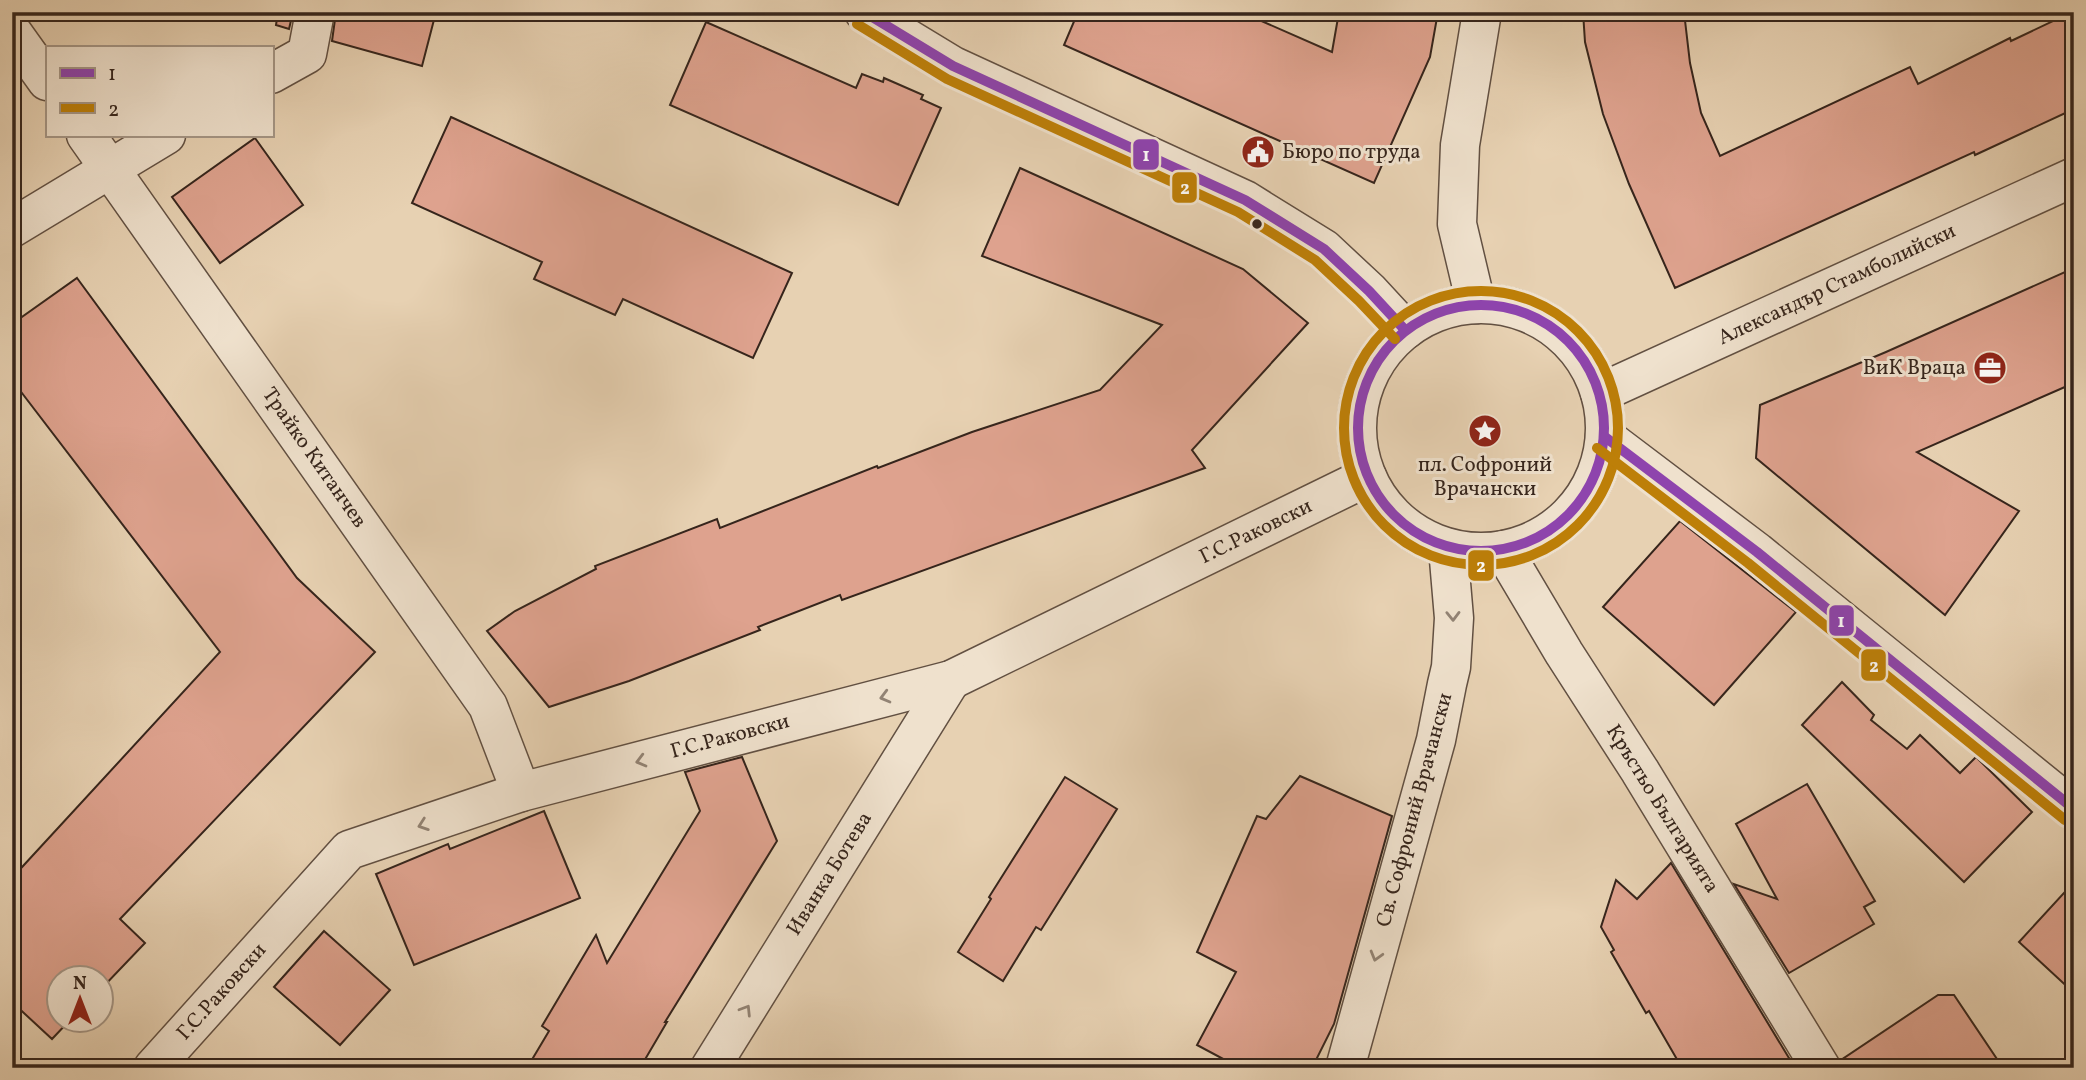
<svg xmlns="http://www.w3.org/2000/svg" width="2086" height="1080" font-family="Vollkorn,serif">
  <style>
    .building { fill: #dea28e; stroke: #36251c; stroke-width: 2 }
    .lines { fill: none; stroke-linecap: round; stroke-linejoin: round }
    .minor-casing { stroke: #625042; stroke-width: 41 }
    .minor { stroke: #efe1cd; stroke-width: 38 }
    .bus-1-casing { stroke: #efe1cd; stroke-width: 16 }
    .bus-2-casing { stroke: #efe1cd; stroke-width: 16 }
    .bus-1 { stroke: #8e44ad; stroke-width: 10 }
    .bus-2 { stroke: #bd7f08; stroke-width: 10 }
    .oneway { stroke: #928374 }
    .bus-dot { fill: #36251c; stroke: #efe1cd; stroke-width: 2.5 }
    .labels { text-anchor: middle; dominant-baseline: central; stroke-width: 6; stroke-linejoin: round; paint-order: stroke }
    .poi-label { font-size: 21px; fill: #36251c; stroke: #efe1cd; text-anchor: start }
    .street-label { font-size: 21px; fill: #36251c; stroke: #efe1cd }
    .line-badge { stroke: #efe1cd; stroke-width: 2.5 }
    .badge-label { font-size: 19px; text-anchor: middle; font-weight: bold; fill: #fff }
  </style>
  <rect width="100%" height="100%" fill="#e7d1b2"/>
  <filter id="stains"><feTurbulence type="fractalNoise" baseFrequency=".00286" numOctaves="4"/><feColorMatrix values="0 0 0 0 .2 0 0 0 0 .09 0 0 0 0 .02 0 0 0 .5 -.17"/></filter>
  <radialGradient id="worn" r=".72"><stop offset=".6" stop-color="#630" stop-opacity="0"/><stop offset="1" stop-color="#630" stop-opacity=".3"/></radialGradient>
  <g class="building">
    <path d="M278,12h15l-4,17 -13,-4z"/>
    <path d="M336,12h100l-14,54 -90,-25z"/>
    <path d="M1078,12h163l91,40 7,-40h99l-8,45 -56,126 -310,-138z"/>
    <path d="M1583,12h101l6,51 11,50 19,43 190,-89 8,17 92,-46 1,3 61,-29h2v97l-99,46 -1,-3 -299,136 -46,-104 -26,-70 -18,-72z"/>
    <path d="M706,22l150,66 6,-14 21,8 1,-4 39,17 -2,4 20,9 -43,97 -228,-100z"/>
    <path d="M451,117l341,156 -39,85 -130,-59 -8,16 -81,-36 8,-17 -130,-59z"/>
    <path d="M255,138l48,67 -83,58 -48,-66z"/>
    <path d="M1020,168l223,101 65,54 -116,127 13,18 -363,132 -2,-5 -82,32 2,3 -131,51 -80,26 -62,-76 28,-20 81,-42 -1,-3 122,-47 3,9 157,-62 1,2 94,-36 128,-42 62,-65 -180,-69z"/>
    <path d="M2074,268v115l-157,69 102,59 -74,104 -189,-157 4,-53 126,-53z"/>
    <path d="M77,278l220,300 78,74 -255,267 25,24 -43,45v-10h-42v42h10l-18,19 -40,-37v-124l208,-226 -208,-272v-56z"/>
    <path d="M1680,521l116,91 -82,93 -111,-98z"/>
    <path d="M1842,682l32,33 -3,5 36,29 13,-14 40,38 16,-16 56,55 -68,70 -162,-157z"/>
    <path d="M742,757l35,84 -112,181h2l-27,46h-113l22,-37 -7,-5 54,-91 11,28 93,-152 -15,-39z"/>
    <path d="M1300,776l92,40 -58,208 -22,44h-72l-43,-23 39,-73 -39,-20 60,-136 9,3z"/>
    <path d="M1065,777l52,32 -76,121 -5,-3 -33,54 -45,-29 33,-53 -2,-2z"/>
    <path d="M1807,784l68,117 -11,6 10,17 -85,49 -55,-89 43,15 -41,-75z"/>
    <path d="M544,811l36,87 -166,67 -38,-91 72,-30 2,5z"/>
    <path d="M1671,863l124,205h-113l-33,-57 -3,2 -35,-61 3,-2 -13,-23 15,-47 21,19z"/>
    <path d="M2074,882v111l-55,-51z"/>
    <path d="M324,931l66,59 -50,55 -66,-58z"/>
    <path d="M1938,995h16l49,73h-160l-2,-8z"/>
  </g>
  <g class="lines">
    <defs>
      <g id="minor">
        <path d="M864,12l89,54 292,134 79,49 45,42 36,39"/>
        <path d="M12,32l35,49"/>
        <path d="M271,74l36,-20 8,-42"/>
        <path d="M86,135l402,571 33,86"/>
        <path d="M12,228l154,-93"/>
        <path d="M1476,304l-19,-80 3,-79 22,-133"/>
        <circle cx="1481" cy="428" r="124"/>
        <path d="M1600,393l474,-216"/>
        <path d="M1605,437l152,115 317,257"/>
        <path d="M1503,550l61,103 76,118 181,297"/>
        <path d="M153,1068l196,-218 172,-58 430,-112 416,-203"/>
        <path d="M710,1068l241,-388"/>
        <path d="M1345,1068l91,-328 11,-56 4,-17 3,-49 -6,-70"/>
      </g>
    </defs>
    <use href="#minor" class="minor-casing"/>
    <use href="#minor" class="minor"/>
    <defs>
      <g id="bus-1">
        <path d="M864,12l89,54 292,134 79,49 45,42 36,39"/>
        <circle cx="1481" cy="428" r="123"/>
        <path d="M1605,437l152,115 317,257"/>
      </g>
      <g id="bus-2">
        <path d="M857,24l90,55 291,133 77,48 44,41 36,38"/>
        <circle cx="1481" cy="428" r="137"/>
        <path d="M1597,448l151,115 317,257"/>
      </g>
    </defs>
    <use href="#bus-1" class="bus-1-casing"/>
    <use href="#bus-2" class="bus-2-casing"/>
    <use href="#bus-1" class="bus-1"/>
    <use href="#bus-2" class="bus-2"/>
  </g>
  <defs><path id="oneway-chevron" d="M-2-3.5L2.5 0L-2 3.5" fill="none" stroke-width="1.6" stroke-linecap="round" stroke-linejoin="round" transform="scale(1.75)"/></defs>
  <g class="oneway">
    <use href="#oneway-chevron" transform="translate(1453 616) rotate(89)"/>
    <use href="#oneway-chevron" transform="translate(885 697) rotate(165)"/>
    <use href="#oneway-chevron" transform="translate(641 761) rotate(165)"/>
    <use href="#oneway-chevron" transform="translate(423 825) rotate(161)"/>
    <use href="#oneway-chevron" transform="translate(1376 956) rotate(106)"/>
    <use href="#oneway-chevron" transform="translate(746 1010) rotate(-58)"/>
  </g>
  <defs>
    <symbol id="civic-disc" viewBox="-11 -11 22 22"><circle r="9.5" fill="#8f2418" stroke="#efe1cd"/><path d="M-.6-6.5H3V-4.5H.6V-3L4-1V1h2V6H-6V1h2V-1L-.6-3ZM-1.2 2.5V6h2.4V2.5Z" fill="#fff"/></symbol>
    <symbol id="office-disc" viewBox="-11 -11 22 22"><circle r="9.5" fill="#8f2418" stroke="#efe1cd"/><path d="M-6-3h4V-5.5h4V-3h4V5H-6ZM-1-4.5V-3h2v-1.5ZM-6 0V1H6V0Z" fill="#fff"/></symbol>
    <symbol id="sight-disc" viewBox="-11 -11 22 22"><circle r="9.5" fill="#8f2418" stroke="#efe1cd"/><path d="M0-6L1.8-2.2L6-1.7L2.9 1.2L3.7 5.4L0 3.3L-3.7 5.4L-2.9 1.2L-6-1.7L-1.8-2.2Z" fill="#fff"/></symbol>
  </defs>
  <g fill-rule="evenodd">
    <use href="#civic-disc" x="1239" y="133" width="38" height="38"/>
    <use href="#office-disc" x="1971" y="349" width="38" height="38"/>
    <use href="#sight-disc" x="1466" y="412" width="38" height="38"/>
  </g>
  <circle class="bus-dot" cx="1257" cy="224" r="6"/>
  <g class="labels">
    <g class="poi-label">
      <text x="1282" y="152">Бюро по труда</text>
      <text x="1966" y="368" text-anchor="end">ВиК Враца</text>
      <text x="1485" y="465" text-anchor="middle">пл. Софроний<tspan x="1485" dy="24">Врачански</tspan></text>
    </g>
    <g class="street-label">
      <text transform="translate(1837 285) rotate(-25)">Александър Стамболийски</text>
      <text transform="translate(314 458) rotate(55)">Трайко Китанчев</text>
      <text transform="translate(1256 532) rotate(-26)">Г.С.Раковски</text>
      <text transform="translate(730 737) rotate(-15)">Г.С.Раковски</text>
      <text transform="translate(1662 809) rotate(58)">Кръстьо Българията</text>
      <text transform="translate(1415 810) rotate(-75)">Св. Софроний Врачански</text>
      <text transform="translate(830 874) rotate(-58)">Иванка Ботева</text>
      <text transform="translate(222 992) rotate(-48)">Г.С.Раковски</text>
    </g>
  </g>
  <g class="line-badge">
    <rect x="1132" y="138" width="28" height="33" rx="7" fill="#8e44ad"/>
    <rect x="1171" y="171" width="27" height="33" rx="7" fill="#bd7f08"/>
    <rect x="1467" y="549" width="28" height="33" rx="7" fill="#bd7f08"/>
    <rect x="1828" y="604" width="27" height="33" rx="7" fill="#8e44ad"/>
    <rect x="1860" y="648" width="27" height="34" rx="7" fill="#bd7f08"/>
  </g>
  <g class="badge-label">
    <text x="1146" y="161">1</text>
    <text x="1185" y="194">2</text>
    <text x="1481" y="572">2</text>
    <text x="1841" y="627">1</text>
    <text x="1874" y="672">2</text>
  </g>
  <rect width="2086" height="1080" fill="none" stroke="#e7d1b2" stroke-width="42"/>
  <rect x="14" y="14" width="2058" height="1052" fill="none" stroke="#36251c" stroke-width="3.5"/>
  <rect x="21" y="21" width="2044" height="1038" fill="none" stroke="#36251c" stroke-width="2"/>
  <rect x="46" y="46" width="228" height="91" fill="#efe1cd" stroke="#a59686" stroke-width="2"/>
  <rect x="60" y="68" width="35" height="10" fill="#8e44ad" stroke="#a59686" stroke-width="2"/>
  <text x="108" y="80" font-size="21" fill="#36251c">1</text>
  <rect x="60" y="103" width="35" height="10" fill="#bd7f08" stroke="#a59686" stroke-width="2"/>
  <text x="108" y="116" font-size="21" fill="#36251c">2</text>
  <g transform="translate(80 999)"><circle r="33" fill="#efe1cd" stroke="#a59686" stroke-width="2"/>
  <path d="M0-5L12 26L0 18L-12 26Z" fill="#8f2418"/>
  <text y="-10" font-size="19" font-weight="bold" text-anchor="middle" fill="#36251c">N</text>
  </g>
  <rect width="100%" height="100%" filter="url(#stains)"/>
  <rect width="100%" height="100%" fill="url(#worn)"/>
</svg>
